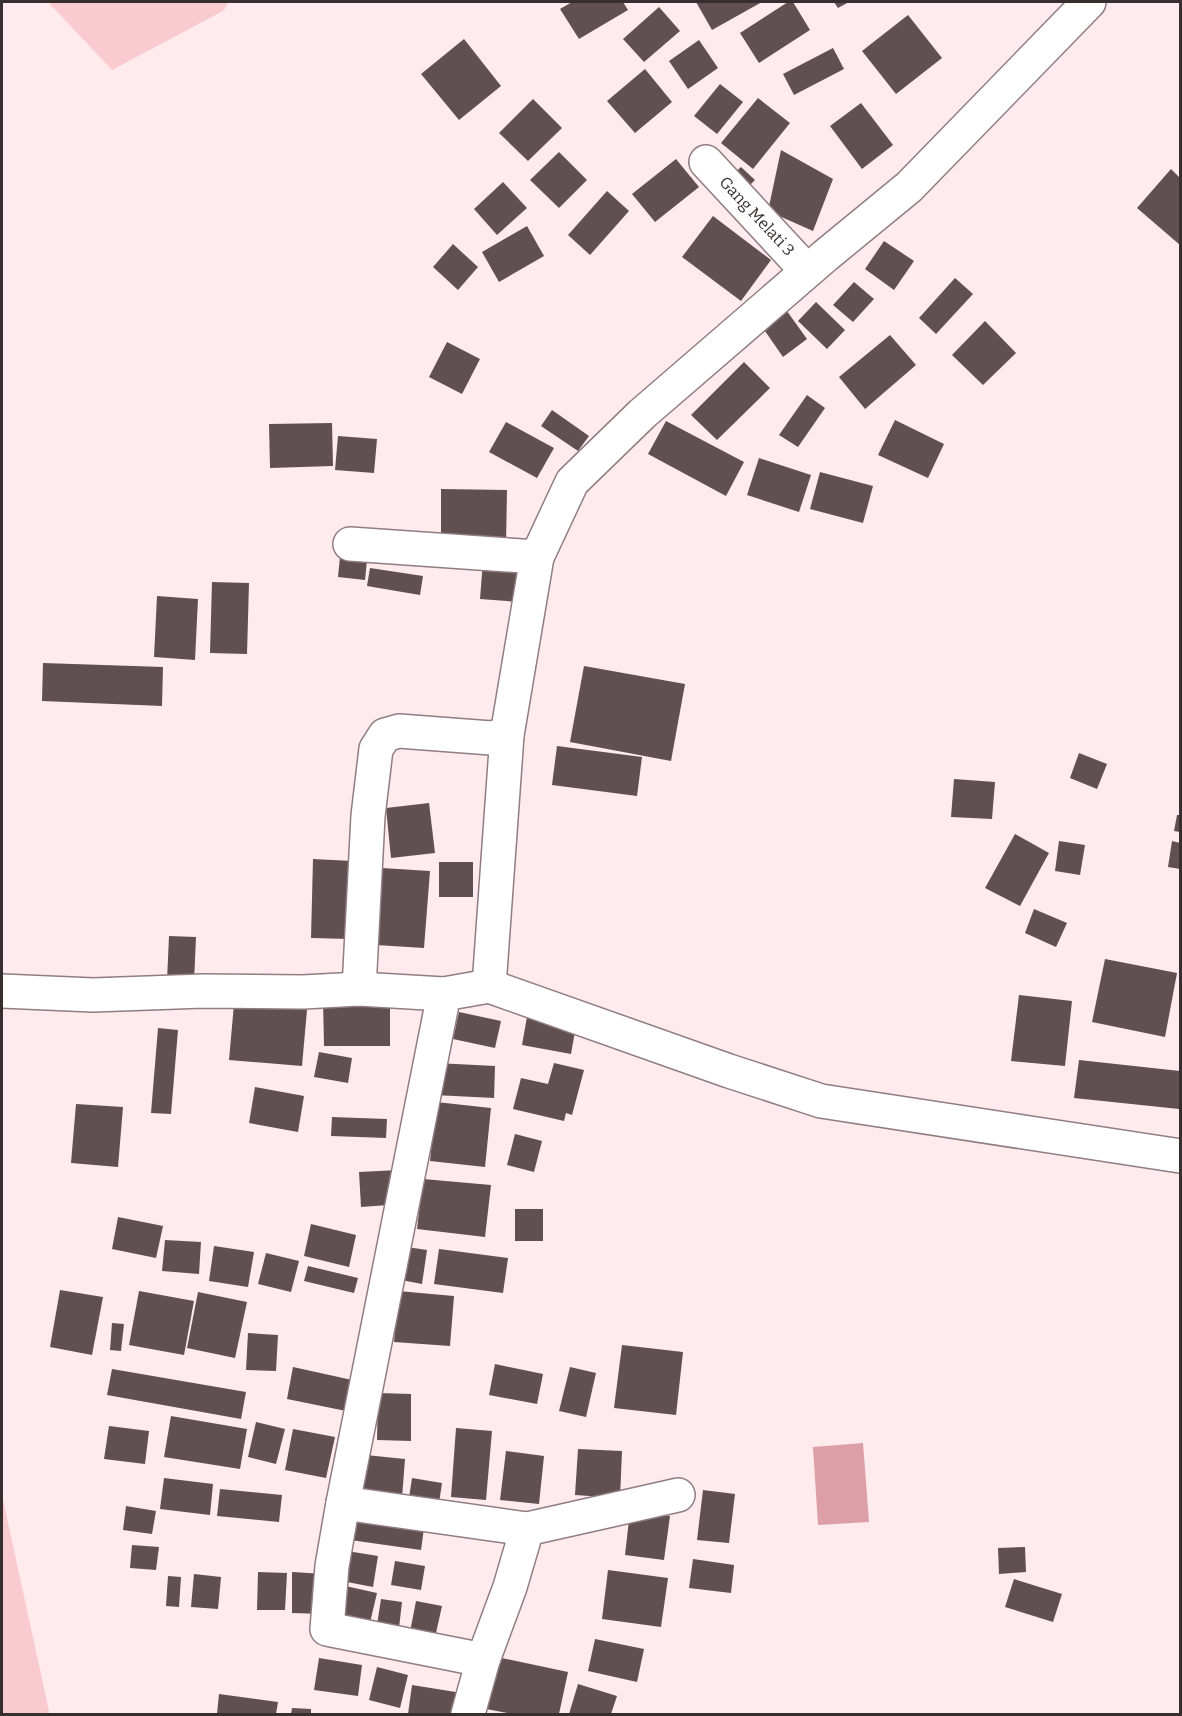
<svg xmlns="http://www.w3.org/2000/svg" width="1182" height="1716" font-family="Bitter,serif">
  <style>
    .green { fill: #f9cbd0 }
    .water { fill: #dc9fa7 }
    .building { fill: #605051 }
    .lines { fill: none; stroke-linecap: round; stroke-linejoin: round }
    .minor-casing { stroke: #8f7d7f; stroke-width: 36 }
    .minor { stroke: #fff; stroke-width: 33 }
    .labels { text-anchor: middle; dominant-baseline: central; stroke-width: 6; stroke-linejoin: round; paint-order: stroke }
    .street-label { font-size: 16px; fill: #362e2f; stroke: #fefefe }
  </style>
  <rect width="100%" height="100%" fill="#ffebed"/>
  <g class="green">
    <path d="M48,2h181l-6,9 -111,59z"/>
    <path d="M2,1495l47,216 -1,3h-46z"/>
  </g>
  <path class="water" d="M863,1443l6,79 -51,3 -5,-78z"/>
  <g class="building">
    <path d="M572,2h51l5,8 -49,29 -19,-30z"/>
    <path d="M696,2h66l-50,28z"/>
    <path d="M788,2h5l17,28 -51,33 -19,-30z"/>
    <path d="M834,2h15l-11,6z"/>
    <path d="M659,7l21,24 -36,31 -21,-23z"/>
    <path d="M908,15l34,43 -46,36 -34,-43z"/>
    <path d="M464,39l37,47 -42,34 -38,-46z"/>
    <path d="M699,40l19,28 -30,21 -19,-28z"/>
    <path d="M833,48l11,21 -50,26 -11,-21z"/>
    <path d="M645,69l27,33 -37,31 -28,-32z"/>
    <path d="M720,84l23,18 -26,32 -23,-18z"/>
    <path d="M758,98l32,25 -37,46 -32,-26z"/>
    <path d="M533,99l29,29 -34,33 -29,-28z"/>
    <path d="M861,103l32,42 -31,24 -32,-43z"/>
    <path d="M781,150l52,29 -20,52 -45,-20z"/>
    <path d="M559,152l28,28 -28,28 -29,-28z"/>
    <path d="M676,159l23,28 -44,35 -23,-28z"/>
    <path d="M741,167l14,13 -11,11 -14,-14z"/>
    <path d="M1171,169l9,9v67l-43,-37z"/>
    <path d="M503,182l24,26 -30,27 -23,-26z"/>
    <path d="M607,191l22,20 -39,44 -22,-20z"/>
    <path d="M713,216l58,44 -30,41 -59,-44z"/>
    <path d="M527,226l17,30 -45,26 -17,-30z"/>
    <path d="M884,241l30,20 -20,29 -29,-21z"/>
    <path d="M453,244l25,23 -20,23 -25,-23z"/>
    <path d="M955,278l18,16 -37,40 -17,-16z"/>
    <path d="M854,282l20,17 -21,23 -20,-17z"/>
    <path d="M816,302l29,28 -18,19 -29,-28z"/>
    <path d="M784,307l23,32 -24,18 -23,-33z"/>
    <path d="M985,321l31,32 -33,32 -31,-30z"/>
    <path d="M890,335l26,30 -51,44 -26,-32z"/>
    <path d="M447,342l33,17 -18,35 -33,-17z"/>
    <path d="M744,362l26,26 -53,52 -26,-25z"/>
    <path d="M807,395l18,13 -27,39 -19,-12z"/>
    <path d="M552,410l37,26 -11,15 -37,-25z"/>
    <path d="M895,420l49,24 -16,34 -50,-23z"/>
    <path d="M666,421l78,41 -18,34 -78,-42z"/>
    <path d="M506,422l48,26 -17,30 -48,-26z"/>
    <path d="M332,423l1,43 -63,2 -1,-44z"/>
    <path d="M338,436l39,3 -3,34 -39,-3z"/>
    <path d="M759,458l52,17 -12,37 -52,-17z"/>
    <path d="M820,472l53,14 -10,37 -53,-14z"/>
    <path d="M441,489l66,1 -1,55 -65,-1z"/>
    <path d="M340,557l27,3 -2,20 -27,-3z"/>
    <path d="M483,561l39,4 -4,37 -38,-3z"/>
    <path d="M370,568l53,8 -3,19 -53,-9z"/>
    <path d="M212,582l37,1 -2,71 -37,-1z"/>
    <path d="M157,596l41,3 -3,61 -41,-3z"/>
    <path d="M43,663l120,4 -1,39 -120,-5z"/>
    <path d="M584,666l101,18 -14,77 -101,-19z"/>
    <path d="M557,746l85,11 -5,39 -85,-11z"/>
    <path d="M1079,753l28,11 -10,25 -27,-11z"/>
    <path d="M954,779l41,3 -3,37 -41,-2z"/>
    <path d="M429,803l6,50 -44,5 -5,-50z"/>
    <path d="M1177,815h3v17l-6,-1z"/>
    <path d="M1015,834l34,19 -29,53 -35,-18z"/>
    <path d="M1059,841l26,4 -5,30 -25,-4z"/>
    <path d="M1172,841l8,2v26l-12,-2z"/>
    <path d="M313,859l40,2 -3,78 -39,-1z"/>
    <rect x="439" y="862" width="34" height="35"/>
    <path d="M382,868l48,3 -6,77 -48,-3z"/>
    <path d="M1034,909l33,14 -11,24 -31,-14z"/>
    <path d="M169,936l27,1 -2,45 -27,-1z"/>
    <path d="M1105,959l72,14 -12,64 -73,-15z"/>
    <path d="M1019,995l53,6 -7,65 -54,-5z"/>
    <path d="M390,998v48h-66l-1,-47z"/>
    <path d="M234,1004l73,6 -5,56 -73,-6z"/>
    <path d="M528,1011l49,9 -6,34 -49,-9z"/>
    <path d="M459,1012l42,9 -6,27 -42,-9z"/>
    <path d="M158,1028l20,2 -7,84 -20,-1z"/>
    <path d="M319,1052l33,6 -4,25 -34,-6z"/>
    <path d="M1079,1060l101,11 -1,38 -105,-11z"/>
    <path d="M436,1063l59,3 -1,32 -60,-3z"/>
    <path d="M554,1063l30,7 -12,45 -6,-2 -2,8 -51,-12 8,-31 27,6z"/>
    <path d="M255,1087l49,9 -6,36 -49,-9z"/>
    <path d="M436,1102l55,6 -6,59 -55,-6z"/>
    <path d="M76,1104l47,3 -5,60 -47,-4z"/>
    <path d="M332,1117l55,2 -1,19 -55,-2z"/>
    <path d="M515,1134l27,7 -8,31 -27,-7z"/>
    <path d="M399,1170l3,34 -41,3 -2,-35z"/>
    <path d="M423,1179l68,6 -6,52 -68,-8z"/>
    <rect x="515" y="1209" width="28" height="32"/>
    <path d="M118,1217l45,9 -7,32 -44,-9z"/>
    <path d="M311,1224l45,11 -7,32 -45,-11z"/>
    <path d="M165,1240l36,2 -2,32 -37,-3z"/>
    <path d="M214,1246l40,6 -6,35 -39,-6z"/>
    <path d="M400,1246l27,4 -5,34 -26,-5z"/>
    <path d="M439,1249l69,9 -5,35 -69,-9z"/>
    <path d="M266,1253l33,8 -8,31 -33,-8z"/>
    <path d="M308,1266l50,12 -4,15 -50,-12z"/>
    <path d="M60,1290l43,7 -11,58 -42,-8z"/>
    <path d="M139,1291l55,10 -10,54 -55,-10z"/>
    <path d="M398,1291l56,5 -4,50 -56,-4z"/>
    <path d="M198,1292l49,10 -12,56 -48,-10z"/>
    <path d="M112,1323l12,1 -3,27 -11,-1z"/>
    <path d="M248,1333l30,2 -2,36 -30,-1z"/>
    <path d="M622,1345l61,7 -7,63 -62,-7z"/>
    <path d="M495,1364l48,10 -6,30 -48,-9z"/>
    <path d="M293,1367l59,13 -6,31 -59,-12z"/>
    <path d="M570,1367l26,6 -10,44 -27,-6z"/>
    <path d="M112,1369l134,23 -5,27 -134,-24z"/>
    <path d="M378,1393l33,1v47l-34,-1z"/>
    <path d="M171,1416l76,13 -7,40 -76,-12z"/>
    <path d="M256,1422l29,7 -9,35 -28,-7z"/>
    <path d="M109,1426l40,5 -4,33 -41,-5z"/>
    <path d="M456,1428l36,3 -6,69 -35,-3z"/>
    <path d="M293,1429l42,8 -9,41 -41,-8z"/>
    <path d="M578,1449l44,2 -2,47 -45,-3z"/>
    <path d="M506,1451l38,5 -5,48 -39,-4z"/>
    <path d="M356,1454l49,5 -3,39 -49,-4z"/>
    <path d="M164,1478l49,6 -3,31 -50,-6z"/>
    <path d="M412,1478l30,5 -3,20 -30,-5z"/>
    <path d="M220,1489l62,6 -3,27 -62,-6z"/>
    <path d="M703,1490l32,4 -6,49 -32,-3z"/>
    <path d="M126,1506l30,5 -4,23 -29,-4z"/>
    <path d="M347,1510l78,11 -4,29 -78,-11z"/>
    <path d="M630,1511l40,5 -6,44 -39,-5z"/>
    <path d="M132,1545l27,2 -3,23 -26,-2z"/>
    <path d="M1025,1547l1,25 -27,2 -1,-26z"/>
    <path d="M347,1551l31,5 -5,31 -31,-6z"/>
    <path d="M693,1559l41,6 -3,28 -42,-5z"/>
    <path d="M395,1561l30,5 -4,24 -30,-5z"/>
    <path d="M608,1570l60,8 -7,49 -59,-8z"/>
    <path d="M258,1572l29,1 -2,37h-28z"/>
    <path d="M292,1572l33,2 -2,40 -31,-1z"/>
    <path d="M194,1574l27,3 -3,32 -27,-2z"/>
    <path d="M168,1576l13,1 -2,30 -13,-1z"/>
    <path d="M1014,1579l48,15 -9,28 -48,-15z"/>
    <path d="M341,1585l36,8 -9,38 -35,-9z"/>
    <path d="M381,1599l21,3 -3,26 -22,-3z"/>
    <path d="M416,1601l26,5 -8,36 -25,-5z"/>
    <path d="M595,1639l49,10 -7,33 -49,-11z"/>
    <path d="M497,1657l71,15 -9,42h-46l-27,-5z"/>
    <path d="M319,1658l43,7 -4,31 -44,-6z"/>
    <path d="M377,1667l31,8 -8,33 -31,-8z"/>
    <path d="M578,1684l39,12 -6,18h-42z"/>
    <path d="M412,1685l50,8 -4,21h-50z"/>
    <path d="M219,1694l59,8 -2,12h-59z"/>
    <path d="M292,1708l19,1v5h-20z"/>
  </g>
  <g class="lines">
    <defs>
      <g id="minor">
        <path d="M1089,2l-180,185 -84,69 -183,158 -70,68 -35,75 -30,178 -18,251 240,85 92,30 359,55"/>
        <path d="M706,162l101,109"/>
        <path d="M350,544l187,13"/>
        <path d="M359,989l9,-173 8,-67 9,-14 14,-4 92,7 16,-3"/>
        <path d="M2,991l91,4 110,-4 100,1 56,-3 85,5"/>
        <path d="M343,1503l184,26"/>
        <path d="M483,1660l-156,-31 5,-63 11,-63 101,-509 45,-8"/>
        <path d="M468,1714l15,-54 27,-73 17,-58 151,-34"/>
      </g>
    </defs>
    <use href="#minor" class="minor-casing"/>
    <use href="#minor" class="minor"/>
  </g>
  <g class="labels">
    <g class="street-label">
      <text transform="translate(757 216) rotate(47)">Gang Melati 3</text>
    </g>
  </g>
  <rect width="1182" height="1716" fill="none" stroke="#362e2f" stroke-width="6"/>
</svg>
